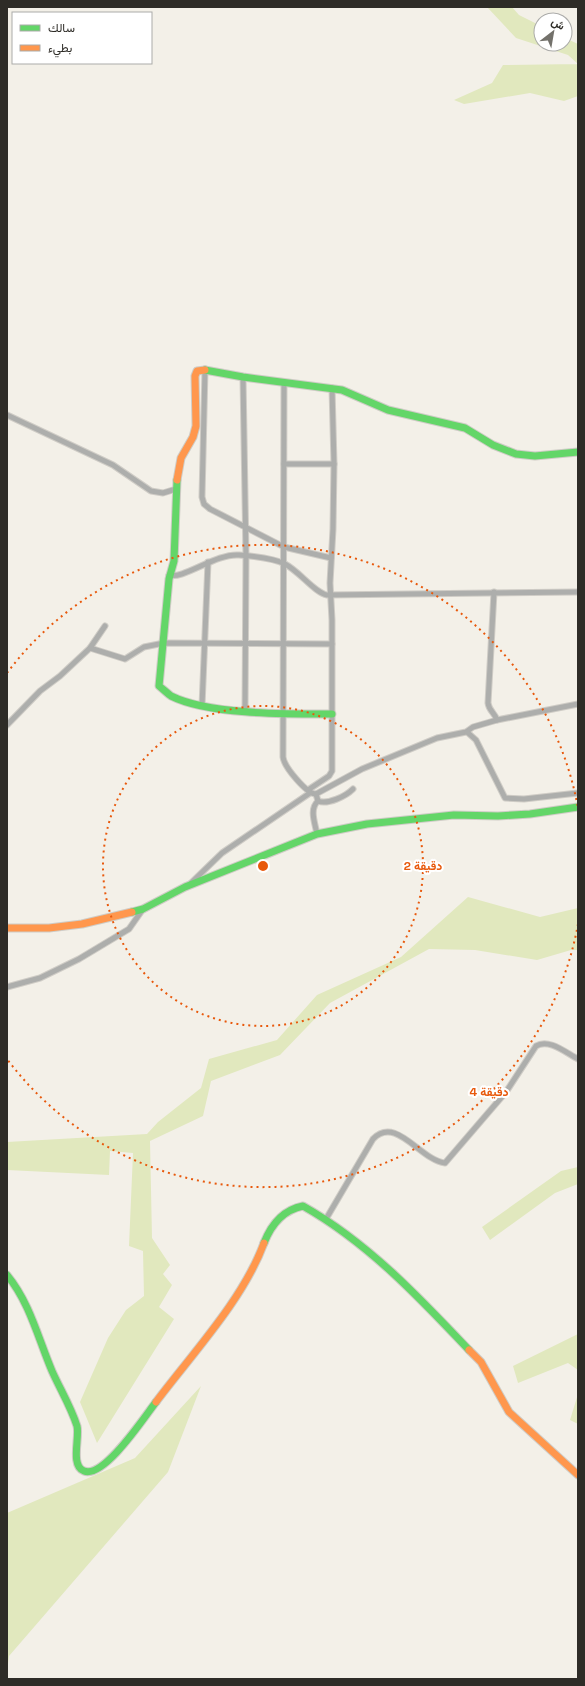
<svg xmlns="http://www.w3.org/2000/svg" width="585" height="1686" font-family="'Space Grotesk',Vazirmatn,sans-serif">
  <style>
    .green { fill: #e1e8be }
    .lines { fill: none; stroke-linecap: round; stroke-linejoin: round }
    .street-casing { stroke: #cfccc6; stroke-width: 7 }
    .fast-casing { stroke: #cfccc6; stroke-width: 9 }
    .slow-casing { stroke: #cfccc6; stroke-width: 9 }
    .street { stroke: #adaeac; stroke-width: 5 }
    .fast { stroke: #63d668; stroke-width: 7 }
    .slow { stroke: #ff974d; stroke-width: 7 }
    .ring { fill: none; stroke: #e8590c; stroke-width: 2; stroke-dasharray: 2 4 }
    .centre { fill: #e8590c; stroke: #fff; stroke-width: 2 }
    .ring-label { font-size: 12px; text-anchor: middle; font-weight: bold; fill: #e8590c; stroke: #fff; stroke-width: 4; stroke-linejoin: round; paint-order: stroke }
  </style>
  <rect width="100%" height="100%" fill="#f3f0e8"/>
  <g class="green">
    <path d="M487,7h25l7,8 22,11v18h24v-6l13,6v52l-14,5 -34,-8 -66,11 -10,-4 38,-17 11,-18 75,-1 -10,-9 -52,-17z"/>
    <path d="M468,897l72,20 38,-9v42h-7l-34,10 -62,-10 -46,-1 -99,54 -50,52 -69,26 -8,35 -53,25 2,97 18,27 -7,9 9,11 -13,22 15,12 -77,124 -17,-41 28,-64 18,-28 18,-14 -1,-45 -14,-5 4,-93 -23,-2 -1,24 -102,-5v-28l140,-8 11,-12 43,-34 8,-29 68,-19 40,-45 84,-38z"/>
    <path d="M578,1167v17l-23,9 -65,47 -8,-13 79,-56z"/>
    <path d="M578,1334v36l-10,-7 -50,20 -5,-17z"/>
    <path d="M201,1386l-33,86 -159,184 -2,16v-159l128,-55z"/>
    <path d="M578,1394v30l-8,-4z"/>
  </g>
  <g class="lines">
    <defs>
      <g id="street">
        <path d="M205,369l-3,128 2,7 6,5 74,38 47,11"/>
        <path d="M243,377l3,179 -1,155"/>
        <path d="M284,383l-1,374c1,10 24,37 33,37l46,-25 75,-31 29,-6 7,-5 24,-7 81,-16"/>
        <path d="M7,415l106,50 38,26 12,2 13,-4"/>
        <path d="M284,464h50"/>
        <path d="M169,575c14,5 47,-22 70,-20 12,1 36,4 46,9 14,7 30,29 42,31l251,-3"/>
        <path d="M494,592l-6,111c1,8 7,10 9,17"/>
        <path d="M90,648l35,11 19,-12 20,-4 168,1"/>
        <path d="M202,706l6,-144"/>
        <path d="M7,725l33,-34 20,-15 30,-28 15,-22"/>
        <path d="M467,732l9,8 29,58 19,1 54,-6"/>
        <path d="M308,790l21,-14 3,-5v-151l-2,-37 3,-54 1,-65 -2,-76"/>
        <path d="M316,794l2,7c10,4 28,-5 35,-12"/>
        <path d="M317,834c-2,-11 -8,-25 1,-33"/>
        <path d="M191,883l31,-30 88,-60"/>
        <path d="M7,987l33,-9 39,-19 50,-30 14,-20"/>
        <path d="M326,1219l47,-80c23,-24 47,21 72,24l61,-71 30,-46c13,-8 30,7 42,13"/>
      </g>
      <g id="fast">
        <path d="M205,370l38,7 99,13 46,20 77,18 28,17 23,9 19,2 43,-4"/>
        <path d="M177,480l-3,81 -5,18 -10,107c4,3 8,7 12,10 38,19 117,18 161,18"/>
        <path d="M132,912l11,-3 42,-22 132,-53 50,-10 87,-9 44,1 32,-2 48,-7"/>
        <path d="M264,1243c7,-18 19,-33 39,-37 64,36 116,91 166,144"/>
        <path d="M7,1275c23,28 31,63 45,96 8,18 19,36 25,55 3,11 -7,40 7,45 20,8 61,-55 72,-69"/>
      </g>
      <g id="slow">
        <path d="M177,480l4,-22 12,-21 3,-11 -1,-50 2,-5 8,-1"/>
        <path d="M7,928h42l33,-4 50,-12"/>
        <path d="M469,1350l12,12 28,50 69,63"/>
        <path d="M156,1402c36,-48 87,-102 108,-159"/>
      </g>
    </defs>
    <use href="#street" class="street-casing"/>
    <use href="#fast" class="fast-casing"/>
    <use href="#slow" class="slow-casing"/>
    <use href="#street" class="street"/>
    <use href="#fast" class="fast"/>
    <use href="#slow" class="slow"/>
  </g>
  <g class="ring">
    <circle cx="263" cy="866" r="160"/>
    <path d="M578 924A320 320 0 0 1 7 1059M7 673A320 320 0 0 1 578 808"/>
  </g>
  <circle cx="263" cy="866" r="6" class="centre"/>
  <g class="ring-label">
    <text x="423" y="870">2 دقيقة</text>
    <text x="489" y="1096">4 دقيقة</text>
  </g>
  <rect width="585" height="1686" fill="none" stroke="#2e2c27" stroke-width="16"/>
  <rect x="12" y="12" width="140" height="52" fill="#ffffff" stroke="#ababa9"/>
  <rect x="20" y="25" width="20" height="6" fill="#63d668" stroke="#ababa9"/>
  <text x="48" y="32" font-size="12" fill="#2e2c27">سالك</text>
  <rect x="20" y="45" width="20" height="6" fill="#ff974d" stroke="#ababa9"/>
  <text x="48" y="52" font-size="12" fill="#2e2c27">بطيء</text>
  <g transform="translate(553 32) rotate(31)"><circle r="19" fill="#ffffff" stroke="#ababa9"/>
  <path d="M0-3L7 15L0 10L-7 15Z" fill="#73716b"/>
  <text y="-6" font-size="11" font-weight="bold" text-anchor="middle" fill="#2e2c27">ش</text>
  </g>
</svg>
